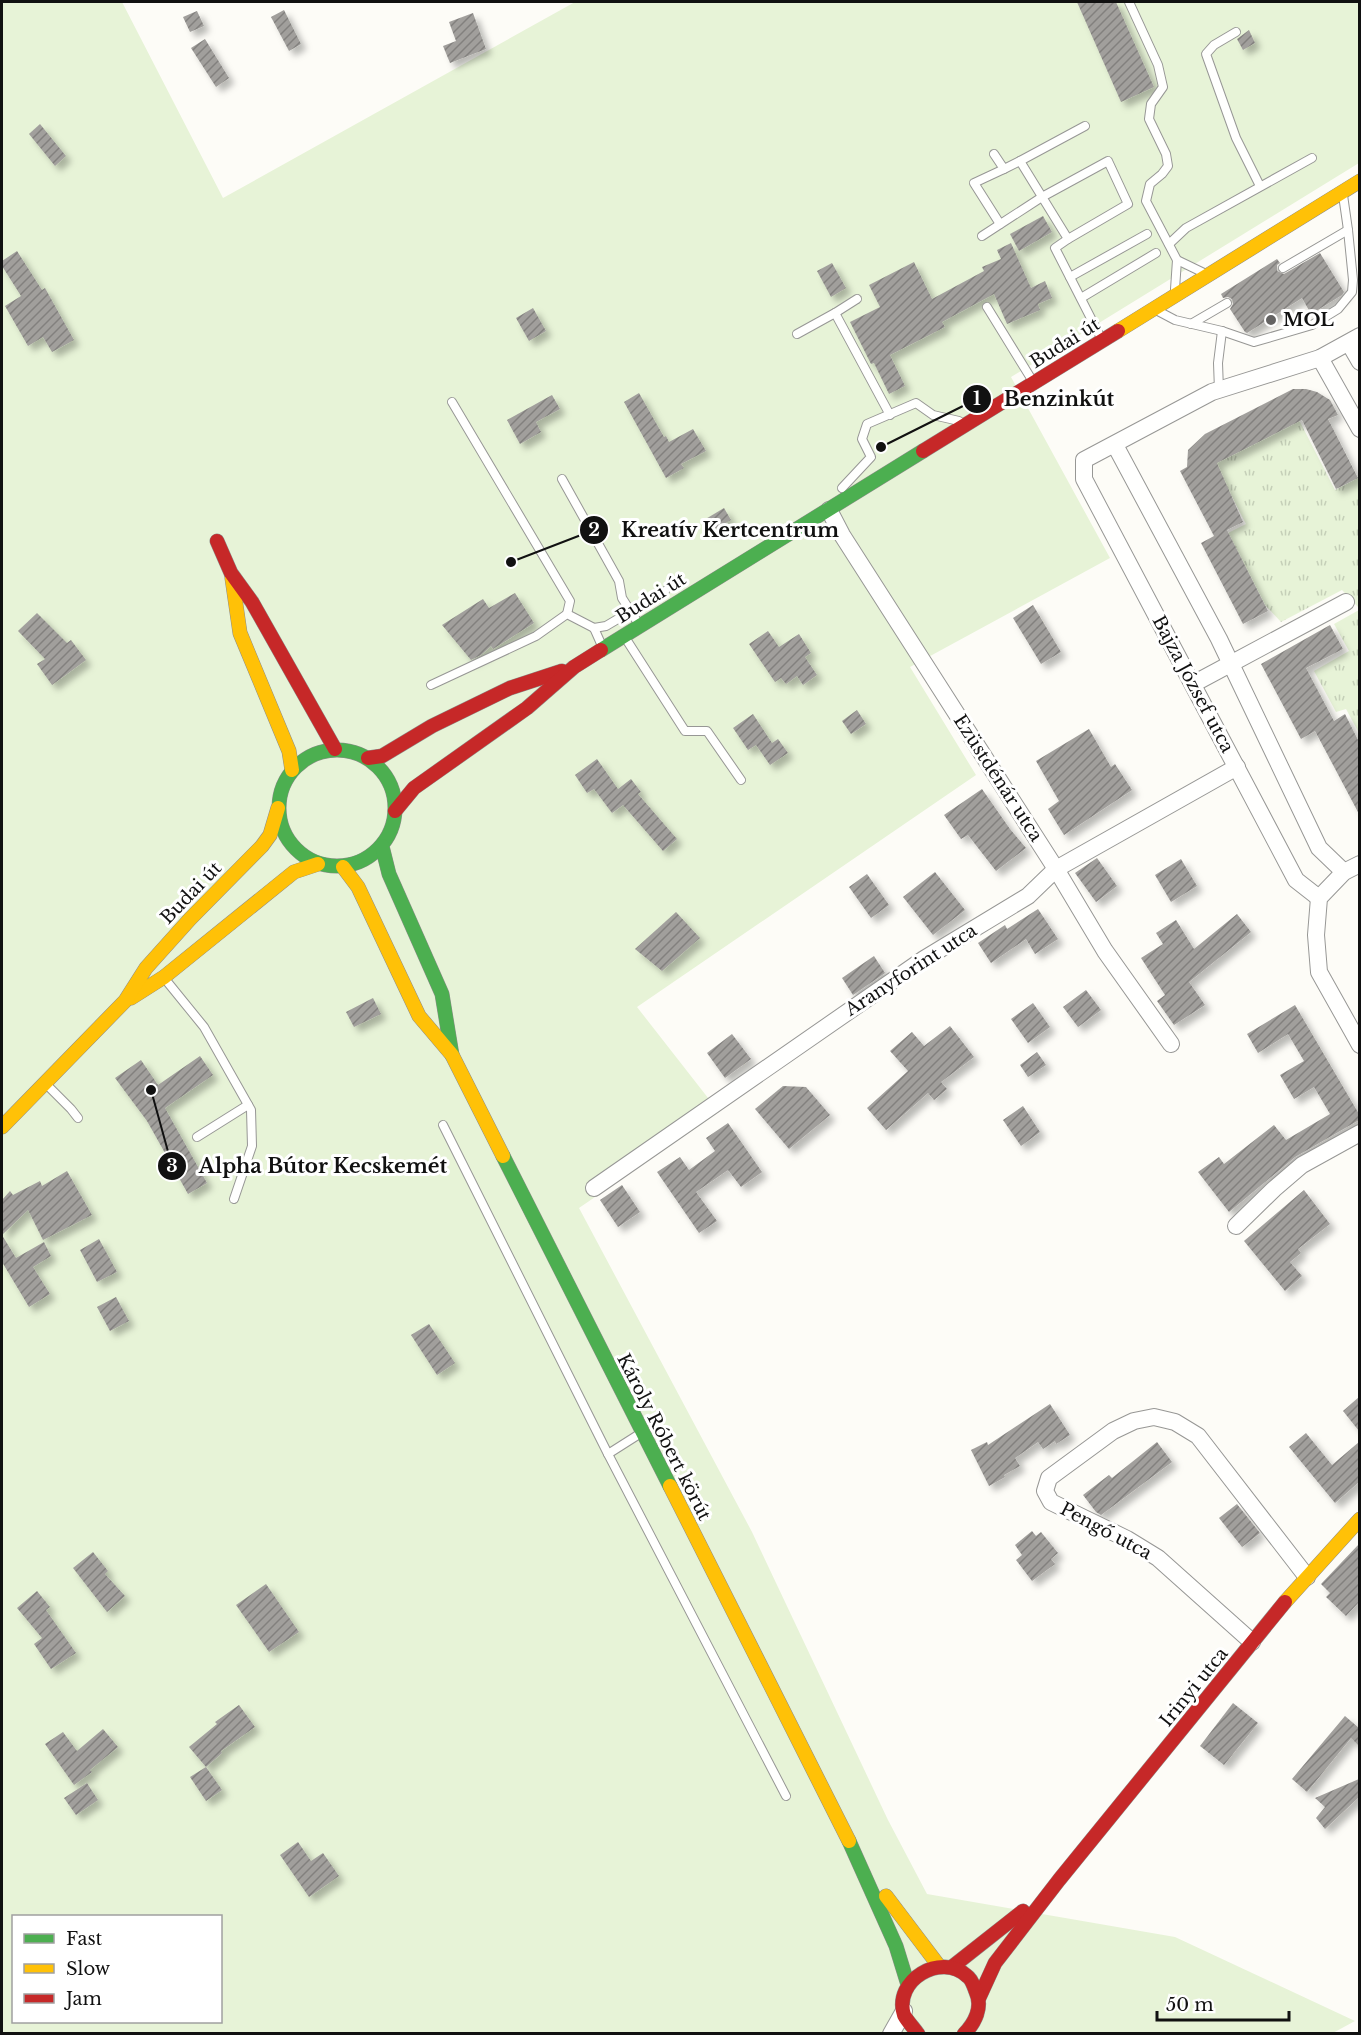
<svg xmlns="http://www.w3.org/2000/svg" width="1361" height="2035" font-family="'Libre Baskerville',serif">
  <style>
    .park { fill: url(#park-tufts) }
    .garden { fill: #e7f3d7; fill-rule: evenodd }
    .building { fill: url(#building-hatch); filter: url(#shadow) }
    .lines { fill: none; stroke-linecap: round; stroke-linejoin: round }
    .lane-casing { stroke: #979795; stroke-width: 10 }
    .street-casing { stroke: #979795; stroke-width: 18 }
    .fast-casing { stroke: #8e8d8b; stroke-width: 15 }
    .slow-casing { stroke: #8e8d8b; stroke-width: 15 }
    .jam-casing { stroke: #8e8d8b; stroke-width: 15 }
    .lane { stroke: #fffffe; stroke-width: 8 }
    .street { stroke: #fffffe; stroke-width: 16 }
    .fast { stroke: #4caf50; stroke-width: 14 }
    .slow { stroke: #ffc107; stroke-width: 14 }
    .jam { stroke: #c62828; stroke-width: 14 }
    .poi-dot { fill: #646362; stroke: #fff; stroke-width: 2 }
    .labels { text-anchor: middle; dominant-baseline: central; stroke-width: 6; stroke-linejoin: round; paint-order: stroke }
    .poi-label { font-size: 18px; font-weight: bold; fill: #111; stroke: #fff; text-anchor: start }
    .street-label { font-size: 18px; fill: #111; stroke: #fff }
    .leader { fill: none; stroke: #111; stroke-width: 2 }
    .callout-dot { fill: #111; stroke: #fff; stroke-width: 2 }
    .mark-label { font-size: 18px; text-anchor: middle; font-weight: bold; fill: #fff }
    .callout-label { font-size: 20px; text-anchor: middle; font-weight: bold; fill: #111; stroke: #fff; stroke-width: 6; stroke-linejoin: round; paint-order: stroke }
  </style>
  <defs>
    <pattern id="park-tufts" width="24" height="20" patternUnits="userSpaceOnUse" patternTransform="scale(1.5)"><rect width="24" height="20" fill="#e7f3d7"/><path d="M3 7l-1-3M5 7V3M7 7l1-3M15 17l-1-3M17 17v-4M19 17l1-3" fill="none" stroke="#c5cfb8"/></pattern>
    <pattern id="building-hatch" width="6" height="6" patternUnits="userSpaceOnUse" patternTransform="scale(1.5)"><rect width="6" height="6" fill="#a19f9c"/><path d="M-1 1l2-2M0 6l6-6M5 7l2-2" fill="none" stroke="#82807e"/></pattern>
    <filter id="shadow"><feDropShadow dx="5.5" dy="5.5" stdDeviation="3" flood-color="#0004"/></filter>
  </defs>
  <rect width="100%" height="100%" fill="#fdfcf7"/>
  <g class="park">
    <path d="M1298,418l37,72 24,-13v131l-17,-18 -61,32 -16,-17 -37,-72 18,-9 -32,-62z"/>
    <path d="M1359,610v123l-13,-24 -10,3 -22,-41 35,-20 -15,-27z"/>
  </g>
  <path class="garden" d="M2,2h120l101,196 352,-196h784v161l-348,214 99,181 -200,109 66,108 -339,232 82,105 -140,96 173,324 136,288 39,74 248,43 180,84 -24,13h-1329zM14,1916h206v106h-206z"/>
  <g class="building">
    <path d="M1077,2h39l38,85 -33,15z"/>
    <path d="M284,10l17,34 -12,7 -18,-34z"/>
    <path d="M197,11l7,15 -14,6 -7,-15z"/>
    <path d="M473,13l13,36 -36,14 -7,-17 13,-5 -7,-19z"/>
    <path d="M1249,30l6,13 -12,7 -6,-11z"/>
    <path d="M205,39l24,39 -13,9 -25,-39z"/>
    <path d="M40,124l26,32 -11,10 -26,-32z"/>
    <path d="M1043,216l9,16 -33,19 -9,-17z"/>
    <path d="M1011,243l20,45 14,-7 7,17 -14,6 2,6 -33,14 -13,-30 -52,28 3,5 -55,28 15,31 -16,8 -15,-31 -3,1 -21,-42 30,-15 -11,-22 45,-23 18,37 52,-28 -2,-4 19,-8 -4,-9z"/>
    <path d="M17,251l25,39 3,-2 29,52 -22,12 -9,-15 -15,9 -23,-40 16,-10 -19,-30v-5z"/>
    <path d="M1320,253l24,39 -2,3 -31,19 -9,-16 -55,35 -2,-1 -15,-23 3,-5 -1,-5 -4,-2 -5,1 -2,-4 56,-35 3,4 -3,2v6l7,3z"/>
    <path d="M832,263l14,25 -15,9 -14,-26z"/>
    <path d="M533,308l13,23 -17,10 -13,-23z"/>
    <path d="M1293,389h13l11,3 13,8 8,15 -10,4 30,59 -22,11 -34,-69 -85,43 26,59 -16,8 41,81 -25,13 -42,-81 13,-7 -34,-65 7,-4 1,-17 17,-16z"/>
    <path d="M639,393l25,44 2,-1 3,6 24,-13 13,22 -25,13 3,4 -18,10 -42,-76z"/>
    <path d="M552,395l8,14 -24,13 5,10 -21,12 -13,-24z"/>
    <path d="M724,508l7,12 -20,11 -7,-11z"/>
    <path d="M515,593l19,30 -41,26 -2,-3 -10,9 -10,5 -29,-35 41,-26 6,9z"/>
    <path d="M1033,605l28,47 -20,12 -28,-46z"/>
    <path d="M37,613l30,30 4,-3 15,20 -34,25 -15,-21 8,-5 -27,-28z"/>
    <path d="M1330,625l13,24 -37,19 28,53 11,-7 14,28v72l-44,-83 -14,8 -40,-75z"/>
    <path d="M768,631l11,16 20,-13 12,19 -6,4 12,18 -14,10 -6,-9 -11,8 -5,-6 -6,4 -26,-38z"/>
    <path d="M857,710l9,14 -15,10 -9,-13z"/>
    <path d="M753,714l19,29 6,-4 10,14 -18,12 -14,-20 -8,5 -15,-22z"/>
    <path d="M1089,729l22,38 4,-3 17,26 -68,45 -16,-26 11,-8 -23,-40z"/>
    <path d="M597,759l21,30 13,-10 10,13 -3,2 39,45 -14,12 -40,-46 -11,8 -18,-24 -7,4 -12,-18z"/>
    <path d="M982,789l28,40 16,19 -30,23 -28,-36 -7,4 -17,-24z"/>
    <path d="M1097,858l20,28 -21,16 -21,-29z"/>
    <path d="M1181,859l16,27 -26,16 -16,-27z"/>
    <path d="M935,872l30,38 -32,25 -30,-38z"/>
    <path d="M867,874l22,31 -18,13 -22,-31z"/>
    <path d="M1038,909l20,30 -23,15 -9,-15 -35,24 -13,-20 27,-18 2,4z"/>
    <path d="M676,912l24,26 -38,33 -27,-22z"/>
    <path d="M1237,914l14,18 -62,50 16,23 -31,20 -17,-24 8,-6 -24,-37 22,-14 -7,-11 20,-13 18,29z"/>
    <path d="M874,956l11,17 -32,22 -11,-17z"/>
    <path d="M1086,990l15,20 -23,17 -15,-20z"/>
    <path d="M373,998l8,16 -27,13 -8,-15z"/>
    <path d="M1033,1003l17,24 -22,16 -17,-24z"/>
    <path d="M1295,1005l64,109v6l-64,37 -66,55 -31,-40 21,-15 5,7 50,-39 12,15 44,-26 -16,-27 -20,12 -14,-24 24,-14 -16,-27 -30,19 -11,-19z"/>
    <path d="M950,1026l24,31 -33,25 6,7 -13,11 -6,-7 -42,37 -19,-22 41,-37 -18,-20 22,-19 12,14z"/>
    <path d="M732,1034l19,25 -26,19 -18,-25z"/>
    <path d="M1037,1052l9,13 -18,12 -8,-12z"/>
    <path d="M200,1056l13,19 -48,33 42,75 -19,11 -41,-73 -32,-43 26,-18 17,25z"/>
    <path d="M783,1086l23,1 24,28 -41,34 -34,-40z"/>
    <path d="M1023,1106l17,26 -19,14 -18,-26z"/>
    <path d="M728,1123l34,49 -21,15 -13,-17 -32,22 21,29 -18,12 -42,-61 23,-15 9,13 26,-19 -9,-13z"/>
    <path d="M67,1171l25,44 -49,25 -15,-30 -26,25 14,23 28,-16 7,14 -18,11 17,27 -21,13 -27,-45v-62l8,-9 3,4 27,-14 2,5z"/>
    <path d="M622,1185l18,27 -22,15 -18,-27z"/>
    <path d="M1304,1190l26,34 -32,25 3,4 -11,9 12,14 -17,15 -41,-50z"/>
    <path d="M99,1239l18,33 -20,10 -17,-32z"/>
    <path d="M116,1297l13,24 -19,10 -13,-24z"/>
    <path d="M429,1324l26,39 -18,12 -26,-40z"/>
    <path d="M1359,1397v34l-16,-20z"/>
    <path d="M1050,1404l20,31 -14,9 -1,-3 -12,8 -5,-7 -23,16 5,8 -16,9 1,2 -16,9 -18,-36 16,-8 1,3z"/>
    <path d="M1306,1433l26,32 27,-23v40l-24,21 -46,-56z"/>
    <path d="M1157,1442l15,20 -71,53 -5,-3 -13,-17 26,-20 3,3z"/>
    <path d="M1237,1504l23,29 -18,14 -23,-29z"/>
    <path d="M1032,1531l4,5 5,-4 17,21 -7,6 4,5 -23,17 -16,-21 6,-5 -7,-10z"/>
    <path d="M1359,1544v58l-13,14 -20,-19 4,-4 -9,-9z"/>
    <path d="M93,1552l15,19 -3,3 20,22 -18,16 -34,-44z"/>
    <path d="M266,1584l33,48 -30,20 -33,-47z"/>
    <path d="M37,1591l13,16 -4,3 30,43 -25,16 -17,-25 8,-6 -25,-30z"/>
    <path d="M1233,1703l25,20 -34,42 -24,-19z"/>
    <path d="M239,1705l16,22 -34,24 1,2 -16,14 -17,-20 28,-23 -2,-2z"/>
    <path d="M1345,1716l14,12v18l-8,-8 -44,54 -15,-13z"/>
    <path d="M103,1729l15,18 -28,23 2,2 -18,13 -29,-41 18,-12 14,19z"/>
    <path d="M206,1767l16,23 -16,11 -16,-24z"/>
    <path d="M1359,1779v18l-34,32 -9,-11 9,-11 -10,-9z"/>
    <path d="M87,1783l11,17 -22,15 -12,-17z"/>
    <path d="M298,1842l13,19 12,-8 16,23 -30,21 -29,-42z"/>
  </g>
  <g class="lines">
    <defs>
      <g id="lane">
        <path d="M1129,2l29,63 5,22 -12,17 -2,15 17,35 2,12 -6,8 -12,10 -4,17 31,59 -2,29"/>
        <path d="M1236,32l-22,13 -8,9 30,84 24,48"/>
        <path d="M994,154l10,15 16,-8 48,78 -13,9 46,90"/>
        <path d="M1020,161l65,-35"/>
        <path d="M1000,224l-26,-41 30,-14"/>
        <path d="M982,236l60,-39 66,-36 20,43 -60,35"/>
        <path d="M1169,244l17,-16 126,-70"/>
        <path d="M1177,260l27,13"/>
        <path d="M1283,268l65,-38"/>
        <path d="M1070,277l77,-43"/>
        <path d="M1081,298l75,-45"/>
        <path d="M987,307l45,73"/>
        <path d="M1158,311l17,9 47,11 32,11 58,-17 26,-16 14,-17 1,-12 -5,-50 -5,-35"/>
        <path d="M835,313l22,-14"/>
        <path d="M1191,324l36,-21"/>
        <path d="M797,334l38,-21 55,102"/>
        <path d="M1219,390l-1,-27 4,-32"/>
        <path d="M452,402l118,199 -3,13"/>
        <path d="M562,479l57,102 3,17 16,25"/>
        <path d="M842,488l29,-31 -9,-18 5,-15 49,-21 17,12 26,6"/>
        <path d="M594,628l12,-2 59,-35"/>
        <path d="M626,639l59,92h22l34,49"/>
        <path d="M431,685l105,-49 31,-22 27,14 8,18"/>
        <path d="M165,979l39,48 47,83 1,36 -18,53"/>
        <path d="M48,1086l23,23 7,9"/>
        <path d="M443,1125l165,329 33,-21"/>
        <path d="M197,1137l51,-32"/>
        <path d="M608,1454l178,342"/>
      </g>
      <g id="street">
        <path d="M1349,343l11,19"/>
        <path d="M1320,358l40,71"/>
        <path d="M1115,445l104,194 100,209 25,24"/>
        <path d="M829,510l13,25 214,334 49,82 66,93"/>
        <path d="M1193,684l153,-82"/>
        <path d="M1360,864l-16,8 -25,26 -3,37 3,37 41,73"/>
        <path d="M1319,898l-23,-18 -212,-401v-19l128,-68 108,-34 40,-22"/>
        <path d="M594,1188l330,-229 104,-63 28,-27 181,-102"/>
        <path d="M1236,1226l38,-37 28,-24 58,-32"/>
        <path d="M1252,1642l-94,-84 -31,-19 -76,-37 -6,-11 4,-13 64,-47 21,-10 20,-4 21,5 23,14 109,141"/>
        <path d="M891,2034l13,-23"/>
      </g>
      <g id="fast">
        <path d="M601,650l322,-199"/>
        <circle cx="337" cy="808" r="58"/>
        <path d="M382,846l7,28 53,120 10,61"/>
        <path d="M503,1156l167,330"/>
        <path d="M849,1841l47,105 12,39"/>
      </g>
      <g id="slow">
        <path d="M1118,331l242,-150"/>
        <path d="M232,578l8,55 49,118 3,19"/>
        <path d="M343,867l15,20 61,129 33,39 51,101"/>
        <path d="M131,998l33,-21 130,-105 24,-8"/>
        <path d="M2,1127l123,-126 21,-33 44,-49 72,-73 8,-11 8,-27"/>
        <path d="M670,1486l179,355"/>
        <path d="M1285,1602l75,-83"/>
        <path d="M886,1896l53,70"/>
      </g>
      <g id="jam">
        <path d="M923,451l195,-120"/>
        <path d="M217,541l14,32 21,29 83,147"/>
        <path d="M368,758l14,-2 50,-30 78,-38 52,-17"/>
        <path d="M395,811l19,-23 113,-80 47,-41 27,-17"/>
        <path d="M952,1967l71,-56"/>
        <path d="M979,1998l16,-35 64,-83 226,-278"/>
        <path d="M918,2034c-4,-6 -11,-13 -14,-19 -11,-35 37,-63 63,-39 5,3 7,11 9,16 7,15 -1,31 -12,42"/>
      </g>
    </defs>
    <use href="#lane" class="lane-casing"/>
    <use href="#street" class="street-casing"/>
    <use href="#fast" class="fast-casing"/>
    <use href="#slow" class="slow-casing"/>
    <use href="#jam" class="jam-casing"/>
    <use href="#lane" class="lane"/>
    <use href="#street" class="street"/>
    <use href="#fast" class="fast"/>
    <use href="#slow" class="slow"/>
    <use href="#jam" class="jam"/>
  </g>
  <circle class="poi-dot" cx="1271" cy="320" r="6"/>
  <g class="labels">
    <g class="poi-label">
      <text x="1283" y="320">MOL</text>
    </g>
    <g class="street-label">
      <text transform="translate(1065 343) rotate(-32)">Budai út</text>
      <text transform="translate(651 598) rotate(-32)">Budai út</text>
      <text transform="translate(1193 684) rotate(62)">Bajza József utca</text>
      <text transform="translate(998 778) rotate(57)">Ezüstdénár utca</text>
      <text transform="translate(191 893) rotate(-46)">Budai út</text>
      <text transform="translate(911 970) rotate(-33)">Aranyforint utca</text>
      <text transform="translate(664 1437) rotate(63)">Károly Róbert körút</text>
      <text transform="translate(1106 1531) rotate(28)">Pengő utca</text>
      <text transform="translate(1194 1687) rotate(-51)">Irinyi utca</text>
    </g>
  </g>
  <path class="leader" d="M881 447L977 399M511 562L594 530M151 1090L172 1166"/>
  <g class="callout-dot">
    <circle cx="881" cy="447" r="6"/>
    <circle cx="511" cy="562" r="6"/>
    <circle cx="151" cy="1090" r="6"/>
    <circle cx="977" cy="399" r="15"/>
    <circle cx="594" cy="530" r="15"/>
    <circle cx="172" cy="1166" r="15"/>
  </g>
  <g class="mark-label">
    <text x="977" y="405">1</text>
    <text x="594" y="536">2</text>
    <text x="172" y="1172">3</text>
  </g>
  <g class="callout-label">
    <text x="1059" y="406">Benzinkút</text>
    <text x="730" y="537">Kreatív Kertcentrum</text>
    <text x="323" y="1173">Alpha Bútor Kecskemét</text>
  </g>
  <rect width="1361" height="2035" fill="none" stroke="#111111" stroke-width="6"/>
  <rect x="12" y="1915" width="210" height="108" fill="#ffffff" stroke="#a0a0a0" stroke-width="1.5"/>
  <rect x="24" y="1934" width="30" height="9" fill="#4caf50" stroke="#a0a0a0" stroke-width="1.5"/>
  <text x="66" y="1945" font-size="18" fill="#111111">Fast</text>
  <rect x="24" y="1964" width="30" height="9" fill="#ffc107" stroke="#a0a0a0" stroke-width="1.5"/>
  <text x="66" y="1975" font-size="18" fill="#111111">Slow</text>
  <rect x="24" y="1994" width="30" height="9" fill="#c62828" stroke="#a0a0a0" stroke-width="1.5"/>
  <text x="66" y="2005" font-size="18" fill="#111111">Jam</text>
  <path d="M1157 2011v9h132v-9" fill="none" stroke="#111111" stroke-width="3"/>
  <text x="1166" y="2011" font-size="18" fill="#111111" stroke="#ffffff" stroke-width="4.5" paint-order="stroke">50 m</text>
</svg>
